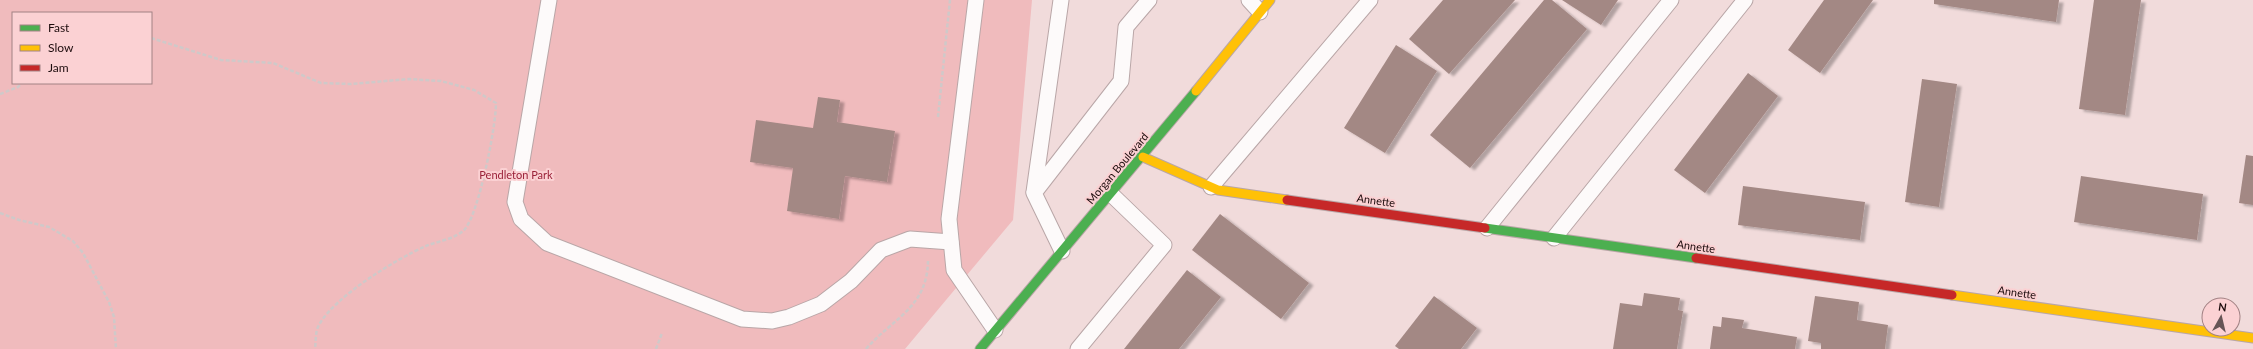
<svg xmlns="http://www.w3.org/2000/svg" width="2253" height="349" font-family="Lato,sans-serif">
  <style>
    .green { fill: #f0bbbd; fill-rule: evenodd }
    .building { fill: #a38884; filter: url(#shadow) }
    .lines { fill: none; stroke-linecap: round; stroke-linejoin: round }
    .lane-casing { stroke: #b9a6a7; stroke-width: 17 }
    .fast-casing { stroke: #b9a6a7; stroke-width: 11 }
    .slow-casing { stroke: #b9a6a7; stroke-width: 11 }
    .jam-casing { stroke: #b9a6a7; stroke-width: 11 }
    .path { stroke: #cfc9c9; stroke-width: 2.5; stroke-dasharray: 4 2; stroke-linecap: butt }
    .lane { stroke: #fdfafa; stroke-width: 15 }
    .fast { stroke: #4caf50; stroke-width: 9 }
    .slow { stroke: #ffc107; stroke-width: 9 }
    .jam { stroke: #c62828; stroke-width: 9 }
    .labels { text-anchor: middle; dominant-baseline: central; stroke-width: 4; stroke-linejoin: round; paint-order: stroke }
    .street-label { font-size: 11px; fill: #1d0c0d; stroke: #fbd1d3 }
    .park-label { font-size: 11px; fill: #9a2138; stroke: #fbd1d3 }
  </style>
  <defs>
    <filter id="shadow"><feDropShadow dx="4.5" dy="2.5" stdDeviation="1" flood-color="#0004"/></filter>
  </defs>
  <rect width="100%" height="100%" fill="#f1dbdb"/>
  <path class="green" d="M0,0h1032l-19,220 -108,129h-905zM13,13h138v70h-138z"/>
  <g class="building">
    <path d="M1443,0h72l-66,74 -40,-35z"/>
    <path d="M1544,0h8l35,29 -117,139 -40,-33z"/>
    <path d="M1562,0h56l-17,25z"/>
    <path d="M1824,0h49l-53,73 -32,-23z"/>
    <path d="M1934,0h125l-3,22 -122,-18z"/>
    <path d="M2094,0h47l-16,115 -46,-6z"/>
    <path d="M1396,45l41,26 -52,82 -41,-25z"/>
    <path d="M1748,73l30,23 -73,97 -31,-23z"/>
    <path d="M1922,79l35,5 -18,123 -34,-5z"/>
    <path d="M818,97l22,3 -3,22 58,9 -8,51 -42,-6 -6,43 -52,-8 6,-43 -43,-6 6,-42 57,8z"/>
    <path d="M2246,155l7,1v49l-14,-2z"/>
    <path d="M2081,176l122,18 -6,46 -123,-18z"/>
    <path d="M1743,186l122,16 -5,38 -122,-15z"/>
    <path d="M1220,214l89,69 -28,36 -89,-69z"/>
    <path d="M1187,270l34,27 -42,52h-55z"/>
    <path d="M1644,293l36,5 -2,12 5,1 -6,38h-64l7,-46 22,3z"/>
    <path d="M1434,296l43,32 -16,21h-62l-4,-3z"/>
    <path d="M1815,296l44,6 -2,18 31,5 -3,24h-64v-6l-13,-2z"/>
    <path d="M1722,317l22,3 -2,8 55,9 -2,12h-85l3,-23 8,1z"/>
  </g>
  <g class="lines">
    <defs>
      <g id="lane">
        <path d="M549,0l-34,202 6,17 26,24 195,76 30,2 17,-4 32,-13 30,-23 30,-31 29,-11 41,3"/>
        <path d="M976,0l-27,219 5,51 41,60"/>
        <path d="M1249,0l11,12"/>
        <path d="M1211,187l159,-187"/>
        <path d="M1034,192l27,-192"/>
        <path d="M1487,228l184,-228"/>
        <path d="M1554,238l191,-238"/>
        <path d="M1062,251l-28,-58 87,-112 5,-54 23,-27"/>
        <path d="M1078,349l86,-104 -53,-51"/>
      </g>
      <g id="fast">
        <path d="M1485,228l211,30"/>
        <path d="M980,349l216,-258"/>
      </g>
      <g id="slow">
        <path d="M1196,91l74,-91"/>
        <path d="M1143,157l75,33 69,10"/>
        <path d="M1952,295l301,43"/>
      </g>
      <g id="jam">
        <path d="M1287,200l198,28"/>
        <path d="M1696,258l256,37"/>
      </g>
    </defs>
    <use href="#lane" class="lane-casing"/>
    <use href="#fast" class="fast-casing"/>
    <use href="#slow" class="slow-casing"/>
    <use href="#jam" class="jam-casing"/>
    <g class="path">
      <path d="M151,38l70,22 52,3 48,20 30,1 58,-5 32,2 33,9 22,13c0,24 -17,109 -31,126 -9,10 -27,12 -39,17 -30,13 -92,51 -107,79 -4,6 -3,17 -4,24"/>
      <path d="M0,94l18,-7 4,-4"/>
      <path d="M938,117l12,-117"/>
      <path d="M0,213l19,7 30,7 24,14 10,12 26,49 5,15 2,32"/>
      <path d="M656,349l6,-16"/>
      <path d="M866,349c27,-31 61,-41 62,-88"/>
    </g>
    <use href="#lane" class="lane"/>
    <use href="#fast" class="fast"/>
    <use href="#slow" class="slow"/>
    <use href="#jam" class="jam"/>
  </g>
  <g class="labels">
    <g class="street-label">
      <text transform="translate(1117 168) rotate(-50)">Morgan Boulevard</text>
      <text transform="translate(1376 200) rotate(8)">Annette</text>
      <text transform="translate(1696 246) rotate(8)">Annette</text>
      <text transform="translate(2017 292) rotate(8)">Annette</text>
    </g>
    <g class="park-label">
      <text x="516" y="174">Pendleton Park</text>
    </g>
  </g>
  <rect x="12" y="12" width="140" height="72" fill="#fbd1d3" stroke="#a28284"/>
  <rect x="20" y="25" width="20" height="6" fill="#4caf50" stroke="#a28284"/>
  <text x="48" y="32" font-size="12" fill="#1d0c0d">Fast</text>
  <rect x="20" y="45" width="20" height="6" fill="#ffc107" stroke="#a28284"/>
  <text x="48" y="52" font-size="12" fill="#1d0c0d">Slow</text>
  <rect x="20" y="65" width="20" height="6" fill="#c62828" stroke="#a28284"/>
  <text x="48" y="72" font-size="12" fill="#1d0c0d">Jam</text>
  <g transform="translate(2221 317) rotate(8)"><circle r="19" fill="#fbd1d3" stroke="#a28284"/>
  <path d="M0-3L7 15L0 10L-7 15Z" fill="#675455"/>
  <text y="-6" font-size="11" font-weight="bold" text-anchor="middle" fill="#1d0c0d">N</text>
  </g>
</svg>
